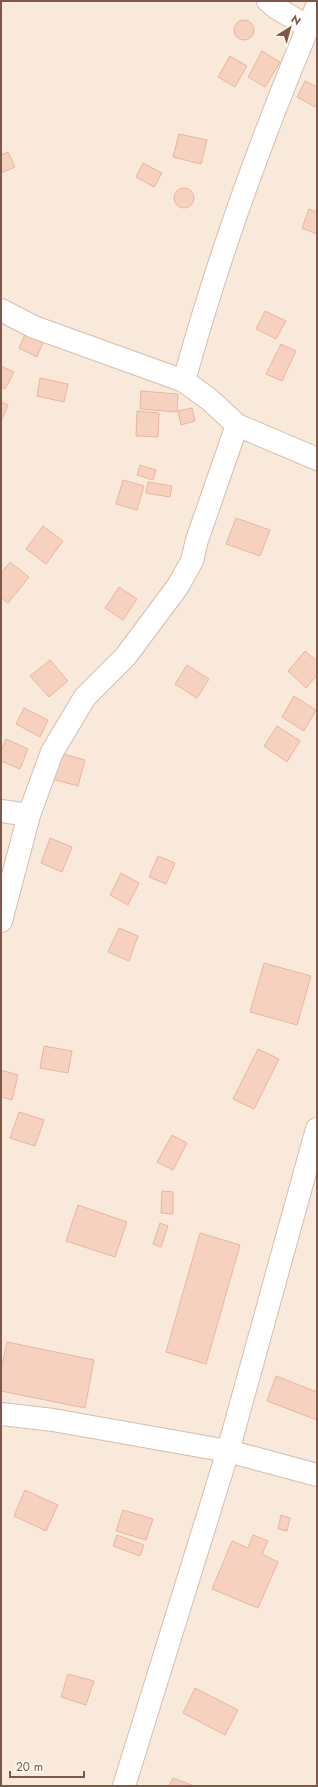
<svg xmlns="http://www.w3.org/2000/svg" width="318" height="1787" font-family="Jost,sans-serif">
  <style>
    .residential { fill: #f9e9da }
    .building { fill: #f6d1bf; stroke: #eab59e }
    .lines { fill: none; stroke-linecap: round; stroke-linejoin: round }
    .minor-casing { stroke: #d5beb0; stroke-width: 24 }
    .minor { stroke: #fff; stroke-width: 22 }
  </style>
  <rect width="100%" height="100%" fill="#fef5ea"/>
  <rect class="residential" x="1" y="1" width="316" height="1785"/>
  <g class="building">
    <circle cx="244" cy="30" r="10"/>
    <path d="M262,51l18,11 -15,25 -17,-10z"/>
    <path d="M230,56l17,10 -12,21 -17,-10z"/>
    <path d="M305,81l12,6v15l-2,5 -18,-10z"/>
    <path d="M179,134l28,6 -6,24 -28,-7z"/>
    <path d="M8,152l7,15 -14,6v-18z"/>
    <path d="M143,163l19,10 -8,14 -18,-10z"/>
    <circle cx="184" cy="198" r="10"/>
    <path d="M309,209l8,3v22l-15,-6z"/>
    <path d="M265,311l21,10 -10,18 -20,-10z"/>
    <path d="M26,332l18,8 -7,17 -18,-9z"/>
    <path d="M281,344l15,7 -14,30 -16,-7z"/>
    <path d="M1,366l13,6 -9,17 -4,-2z"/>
    <path d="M40,378l28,6 -4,18 -27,-6z"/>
    <path d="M141,391l37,3 -1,18 -37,-3z"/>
    <path d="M1,402l7,3 -7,17z"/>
    <path d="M192,408l3,13 -14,4 -3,-14z"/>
    <path d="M137,411l22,2 -1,24 -22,-1z"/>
    <path d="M140,465l16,5 -3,10 -16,-5z"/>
    <path d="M123,480l21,6 -7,24 -21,-6z"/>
    <path d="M148,482l24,4 -2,11 -24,-4z"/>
    <path d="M236,518l34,12 -10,26 -34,-12z"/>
    <path d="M43,526l20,15 -17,23 -20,-15z"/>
    <path d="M10,562l19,15 -21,26 -7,-5v-25z"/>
    <path d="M119,587l18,12 -14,21 -18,-12z"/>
    <path d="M305,651l12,10v14l-11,13 -18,-17z"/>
    <path d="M50,660l18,21 -19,16 -19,-21z"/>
    <path d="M187,665l22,14 -12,19 -22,-14z"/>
    <path d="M294,696l22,14 -12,21 -22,-14z"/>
    <path d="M24,708l24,12 -8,17 -24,-13z"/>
    <path d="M277,726l23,15 -13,21 -23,-16z"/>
    <path d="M6,739l22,10 -8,20 -19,-8v-10z"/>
    <path d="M59,753l26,7 -7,26 -26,-7z"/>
    <path d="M50,838l22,9 -10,25 -21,-9z"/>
    <path d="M158,856l17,7 -9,21 -17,-7z"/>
    <path d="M121,873l18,10 -11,22 -18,-10z"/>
    <path d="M119,928l19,8 -9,25 -21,-9z"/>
    <path d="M264,963l47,13 -14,49 -47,-13z"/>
    <path d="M44,1046l28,5 -4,22 -28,-5z"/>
    <path d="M258,1049l21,10 -25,50 -21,-10z"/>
    <path d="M1,1070l17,5 -6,25 -11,-3z"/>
    <path d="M19,1112l25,8 -9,26 -25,-8z"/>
    <path d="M172,1135l15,8 -14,27 -16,-8z"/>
    <path d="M162,1191l11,1v22l-12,-1z"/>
    <path d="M78,1205l49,17 -12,35 -49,-16z"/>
    <path d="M160,1223l8,3 -7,21 -8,-3z"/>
    <path d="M200,1233l40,12 -34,119 -40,-12z"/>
    <path d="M7,1342l87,18 -9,48 -84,-17v-21z"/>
    <path d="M276,1376l41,16v28l-50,-19z"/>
    <path d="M25,1490l33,15 -12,26 -32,-15z"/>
    <path d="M123,1510l30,9 -7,21 -30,-9z"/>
    <path d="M281,1515l9,3 -3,13 -9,-2z"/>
    <path d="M117,1535l27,10 -4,11 -27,-10z"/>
    <path d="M253,1535l15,6 -6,13 16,8 -20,46 -46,-19 20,-48 16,7z"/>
    <path d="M68,1674l26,7 -8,24 -25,-8z"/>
    <path d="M195,1688l43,22 -13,25 -42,-22z"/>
    <path d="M173,1778l21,8h-25z"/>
  </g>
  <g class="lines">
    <defs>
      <g id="minor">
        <path d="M268,1l7,6 33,20"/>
        <path d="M1,310l33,17 150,54 26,19 27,25 80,34"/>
        <path d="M184,381c35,-127 81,-253 133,-375"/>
        <path d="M1,811l28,4"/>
        <path d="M1,921l28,-106 23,-63 33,-55 41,-41 52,-70 14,-25 5,-21 40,-115"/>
        <path d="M1,1414l52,6 175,31 89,24"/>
        <path d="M124,1786l104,-335 89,-322"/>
      </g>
    </defs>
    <use href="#minor" class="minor-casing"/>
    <use href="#minor" class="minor"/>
  </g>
  <rect width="318" height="1787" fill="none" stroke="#7c584a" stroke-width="4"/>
  <g transform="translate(290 28) rotate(37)" stroke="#fff9f2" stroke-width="3" paint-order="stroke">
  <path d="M0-3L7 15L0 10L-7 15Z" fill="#7c584a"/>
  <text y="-6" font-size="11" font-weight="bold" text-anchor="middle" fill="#7c584a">N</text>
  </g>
  <path d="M10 1771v6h74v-6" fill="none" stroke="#7c584a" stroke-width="2"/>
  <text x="16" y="1771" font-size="12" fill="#7c584a" stroke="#fff9f2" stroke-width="3" paint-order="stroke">20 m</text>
</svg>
